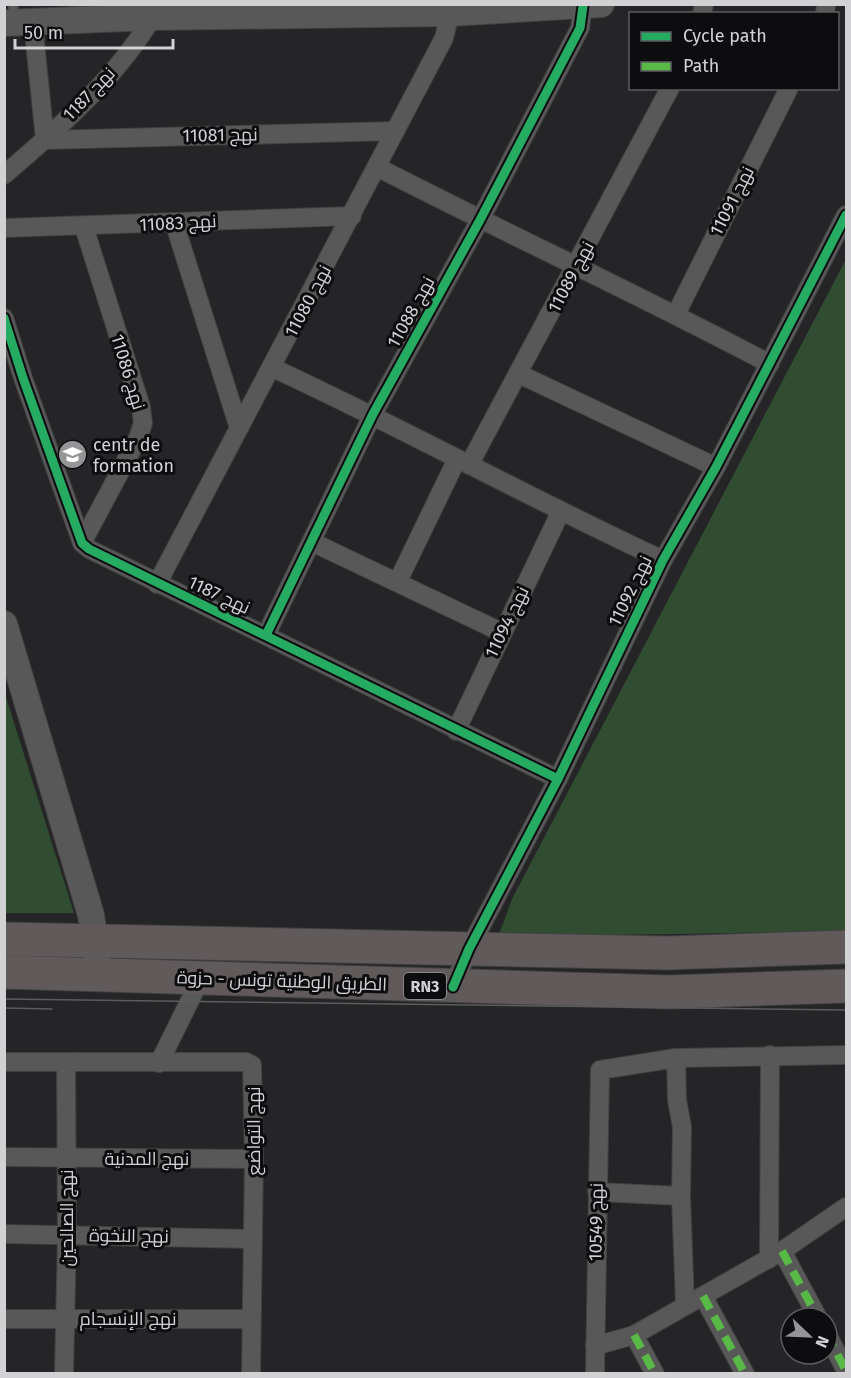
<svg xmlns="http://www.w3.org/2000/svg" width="851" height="1378" font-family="'Fira Sans',Cairo,sans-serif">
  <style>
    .green { fill: #314d31 }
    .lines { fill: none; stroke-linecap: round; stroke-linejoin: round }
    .lane-casing { stroke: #414042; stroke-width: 11 }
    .street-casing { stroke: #414042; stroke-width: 20 }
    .secondary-casing { stroke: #414042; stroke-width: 28 }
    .highway-casing { stroke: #414042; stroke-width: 35 }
    .lane { stroke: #585859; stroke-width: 9 }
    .street { stroke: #585859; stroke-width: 18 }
    .secondary { stroke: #585859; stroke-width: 26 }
    .highway { stroke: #615a5b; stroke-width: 33 }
    .tram { stroke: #5c5b5d; stroke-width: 1.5 }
    .quiet { stroke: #58b947; stroke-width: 8; stroke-dasharray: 15 8; stroke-linecap: butt }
    .cycleway-casing { stroke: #0d0d0f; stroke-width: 13 }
    .cycleway { stroke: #26ab63; stroke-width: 9 }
    .labels { text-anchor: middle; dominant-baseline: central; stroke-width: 6; stroke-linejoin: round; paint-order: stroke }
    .shield { fill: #0d0d0f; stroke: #979699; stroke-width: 1.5 }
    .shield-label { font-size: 16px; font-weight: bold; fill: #d2d1d4 }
    .street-label { font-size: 18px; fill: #d2d1d4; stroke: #0d0d0f }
    .poi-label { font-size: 18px; fill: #d2d1d4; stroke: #0d0d0f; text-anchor: start }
  </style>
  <rect width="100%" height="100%" fill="#252426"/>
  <g class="green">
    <path d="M846,259v672l-348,6 14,-38z"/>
    <path d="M4,694h1l69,219h-69z"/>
  </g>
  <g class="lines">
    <defs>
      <path id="lane" d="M13,4l1,17"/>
      <g id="street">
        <path d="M702,14l2,-10"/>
        <path d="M825,14l1,-10"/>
        <path d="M33,23l12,117 350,-9"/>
        <path d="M377,167c130,67 263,128 393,197"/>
        <path d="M4,175c55,-47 119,-103 153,-166"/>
        <path d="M174,222l65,206"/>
        <path d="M4,228l348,-12"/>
        <path d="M676,314l113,-226"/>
        <path d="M4,318l19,60 59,165 7,6 469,230"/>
        <path d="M273,368c132,61 258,131 390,192"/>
        <path d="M519,374l197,93"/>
        <path d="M469,465l201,-377"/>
        <path d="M312,542l189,90"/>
        <path d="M82,543l56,-105 5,-15 -2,-16 -57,-180"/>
        <path d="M398,581l59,-122"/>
        <path d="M157,584l287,-546 6,-25"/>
        <path d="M266,635l107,-221 107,-194 100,-192 3,-22"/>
        <path d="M456,731l104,-218"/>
        <path d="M453,987l16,-38 89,-170 105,-219 53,-93 130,-252"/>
        <path d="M676,1058l1,42 5,27 -1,69 4,109"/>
        <path d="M4,1062h242l6,3 2,94 -3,215"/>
        <path d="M159,1063l41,-83"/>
        <path d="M4,1157l250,2"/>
        <path d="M597,1192l84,4"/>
        <path d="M4,1234l249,5"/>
        <path d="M782,1251l36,67"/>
        <path d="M769,1259l1,-204"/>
        <path d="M703,1296l42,78"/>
        <path d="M4,1319h247"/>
        <path d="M827,1334l19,37"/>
        <path d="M634,1335l21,39"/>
        <path d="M595,1346l39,-11 148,-84 64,-44"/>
        <path d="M64,1374l3,-140 -1,-172"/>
        <path d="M595,1374l5,-304 76,-12 170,-3"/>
      </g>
      <g id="secondary">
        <path d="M4,23l148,-6 298,-4 151,-9"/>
        <path d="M4,624l87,291 8,58"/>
      </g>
      <g id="highway">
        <path d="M4,939l663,14 179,-6"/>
        <path d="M4,972l665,20 177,-6"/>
      </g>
    </defs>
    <use href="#lane" class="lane-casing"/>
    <use href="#street" class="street-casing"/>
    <use href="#secondary" class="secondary-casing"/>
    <use href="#highway" class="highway-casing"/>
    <use href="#lane" class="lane"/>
    <use href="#street" class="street"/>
    <use href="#secondary" class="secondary"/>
    <use href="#highway" class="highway"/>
    <g class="tram">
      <path d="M4,999l842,11"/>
      <path d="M4,1008l48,1"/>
    </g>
    <g class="quiet">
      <path d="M782,1251l36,67"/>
      <path d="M703,1296l42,78"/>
      <path d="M827,1334l19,37"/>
      <path d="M634,1335l21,39"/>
    </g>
    <defs>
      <g id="cycleway">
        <path d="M4,318l19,60 59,165 7,6 469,230"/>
        <path d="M266,635l107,-221 107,-194 100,-192 3,-22"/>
        <path d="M453,987l16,-38 89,-170 105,-219 53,-93 130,-252"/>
      </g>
    </defs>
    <use href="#cycleway" class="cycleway-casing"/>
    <use href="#cycleway" class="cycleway"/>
  </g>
  <defs>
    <symbol id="school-disc" viewBox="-11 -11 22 22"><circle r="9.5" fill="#959497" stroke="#0d0d0f"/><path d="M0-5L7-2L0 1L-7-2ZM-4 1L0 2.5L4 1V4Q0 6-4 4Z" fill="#fff"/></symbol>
  </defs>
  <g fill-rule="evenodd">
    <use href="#school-disc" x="56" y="438" width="33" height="33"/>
  </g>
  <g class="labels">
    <rect class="shield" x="404" y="973" width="42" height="26" rx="4.5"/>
    <g class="shield-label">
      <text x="425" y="986">RN3</text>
    </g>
    <g class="street-label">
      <text transform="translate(89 94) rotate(-46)">نهج 1187</text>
      <text transform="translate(220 135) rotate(-1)">نهج 11081</text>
      <text transform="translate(732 201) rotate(-63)">نهج 11091</text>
      <text transform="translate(178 223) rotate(-3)">نهج 11083</text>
      <text transform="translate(571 277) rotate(-62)">نهج 11089</text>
      <text transform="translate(308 301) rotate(-62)">نهج 11080</text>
      <text transform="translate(411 312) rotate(-61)">نهج 11088</text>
      <text transform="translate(128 372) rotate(73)">نهج 11086</text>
      <text transform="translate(630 591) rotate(-64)">نهج 11092</text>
      <text transform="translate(219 595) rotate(25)">نهج 1187</text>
      <text transform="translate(507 622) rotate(-64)">نهج 11094</text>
      <text transform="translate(282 981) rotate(2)">الطريق الوطنية تونس - حزوة</text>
      <text transform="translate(254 1131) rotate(-90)">نهج التواضع</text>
      <text x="147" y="1159">نهج المدنية</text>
      <text transform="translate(67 1218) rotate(-90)">نهج الصالحين</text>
      <text transform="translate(596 1222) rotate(-89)">نهج 10549</text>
      <text transform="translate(129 1236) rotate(1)">نهج النخوة</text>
      <text x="128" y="1319">نهج الإنسجام</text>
    </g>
    <g class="poi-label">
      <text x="93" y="445">centr de<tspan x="93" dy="21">formation</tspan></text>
    </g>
  </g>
  <rect width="851" height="1378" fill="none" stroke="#d2d1d4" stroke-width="12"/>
  <rect x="629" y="12" width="210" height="78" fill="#0d0d0f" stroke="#5c5b5e" stroke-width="1.5"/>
  <rect x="641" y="32" width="30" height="9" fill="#26ab63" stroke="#5c5b5e" stroke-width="1.5"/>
  <text x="683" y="42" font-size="18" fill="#d2d1d4">Cycle path</text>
  <rect x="641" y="62" width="30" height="9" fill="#58b947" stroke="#5c5b5e" stroke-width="1.5"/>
  <text x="683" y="72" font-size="18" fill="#d2d1d4">Path</text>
  <g transform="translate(809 1336) rotate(113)"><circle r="28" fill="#0d0d0f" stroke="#5c5b5e" stroke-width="1.5"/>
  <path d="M0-4.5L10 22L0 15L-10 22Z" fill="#959497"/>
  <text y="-9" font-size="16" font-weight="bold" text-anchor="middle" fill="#d2d1d4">N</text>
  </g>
  <path d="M15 39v9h158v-9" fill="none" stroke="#d2d1d4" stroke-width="3"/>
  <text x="24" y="39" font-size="18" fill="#d2d1d4" stroke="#0d0d0f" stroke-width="4.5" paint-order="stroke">50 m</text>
</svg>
